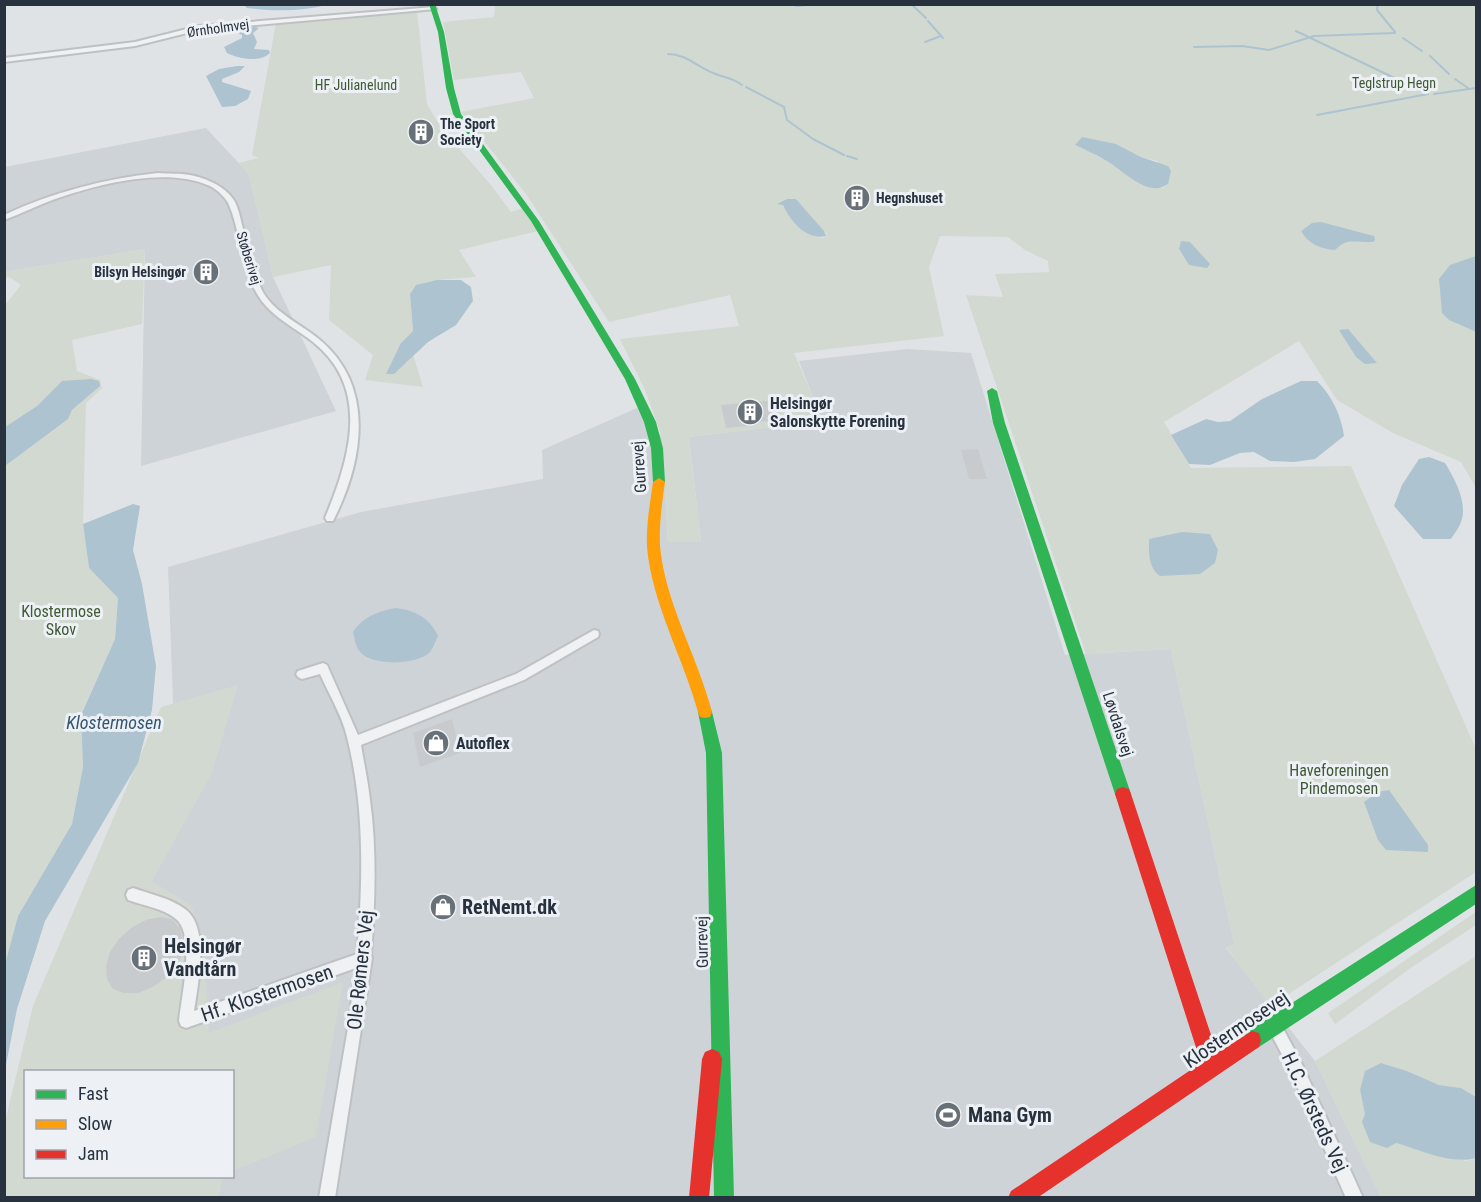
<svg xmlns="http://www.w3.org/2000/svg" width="1481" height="1202" font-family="'Roboto Condensed',sans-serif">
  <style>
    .built { fill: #ced3d8 }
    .green { fill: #d2d9d0; fill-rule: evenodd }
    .water { fill: #aec3d0 }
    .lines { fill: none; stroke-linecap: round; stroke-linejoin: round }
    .stream { stroke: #aec3d0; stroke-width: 2 }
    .building { fill: #c8cbcd }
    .street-casing { stroke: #bec1c3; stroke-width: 4 }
    .street { fill: #eff1f2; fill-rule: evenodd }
    .fast { fill: #30b455; fill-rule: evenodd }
    .slow { fill: #ff9f0a; fill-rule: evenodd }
    .jam { fill: #e5322d; fill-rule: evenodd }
    .labels { text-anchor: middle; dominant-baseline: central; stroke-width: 6; stroke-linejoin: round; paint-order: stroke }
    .far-street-label { font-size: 14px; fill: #27323e; stroke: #edf1f5 }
    .far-park-label { font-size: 14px; fill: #405935; stroke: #edf1f5 }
    .far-poi-label { font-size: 14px; font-weight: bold; fill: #27323e; stroke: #edf1f5; text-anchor: start }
    .poi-label { font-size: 16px; font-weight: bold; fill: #27323e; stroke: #edf1f5; text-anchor: start }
    .street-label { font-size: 16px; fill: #27323e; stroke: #edf1f5 }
    .park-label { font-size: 16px; fill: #405935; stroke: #edf1f5 }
    .water-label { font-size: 18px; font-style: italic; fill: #325571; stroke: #edf1f5 }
    .near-poi-label { font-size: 20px; font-weight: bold; fill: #27323e; stroke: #edf1f5; text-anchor: start }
    .near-street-label { font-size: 20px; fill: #27323e; stroke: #edf1f5 }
  </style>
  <rect width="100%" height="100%" fill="#e0e3e5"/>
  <g class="built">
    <path d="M206,128l43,46 24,103 63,134 -195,55 4,-217 -140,23v-105z"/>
    <path d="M908,349l63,4 94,302 106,-6 63,295 -8,4 89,113 66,136 -1376,1 21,-22h206v-104l-205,-1 147,-344 -6,-160 193,-55 182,-33 -1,-29 95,-42 25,29 6,105h33l-12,-105 133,-16 -23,-60z"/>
  </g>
  <g class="green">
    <path d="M495,4l981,1v251h-1l-26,64 27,12v156l-15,-26 -68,-29 -56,-33 -38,-59 -135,81 27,46 160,-2 125,283v123l-206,134 -44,-59 8,-3 -63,-295 -85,5 -120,-359 37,2 -8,-23 54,-2 -1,-11 -23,-11 -17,-13 -68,-1 -11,31 15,69 -150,17 29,68 -134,16 12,105h-33l-6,-105 -17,-47 -25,-51 119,-13 -9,-31 -121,27 -83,-128 -65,-82 73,-14 -13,-26 -67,8 -11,-58 51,-5zM1116,144l25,13 16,4 11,23 -5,4 -19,-3 -39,-25 -30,-15zM796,199l28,32 3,4 -4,3c-22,-2 -29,-20 -41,-34z"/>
    <path d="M417,11l10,93 15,25 49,56 20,27 13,-4 14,23 -79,19 17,27 -39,3 -21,6 -6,8 3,37 -12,12 5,21 7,-10 10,33 -58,-7 8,-25 -44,-35 2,-55 -58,12 -24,-103 -11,-11 21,-5 -7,-3 24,-132z"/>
    <path d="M145,249l-3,75 -70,16 5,31 23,9 2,8 -16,15 -3,121 6,44 29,30 -3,41 -34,75 2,53 -11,57 -54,92 -13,48v-498l63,-47 4,-9 28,-24 -38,-5 -25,25 -32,21v-122l16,-20 -10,-7 -6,-1v-5z"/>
    <path d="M238,685l-26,88 -60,108 40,25 13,58 4,69 134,-51 -27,155 -83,34 -1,-99h-206v104l196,1 -3,20 -214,1v-76l28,-116 128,-299z"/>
    <path d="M1476,912v13l-64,42 -77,57 -7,-11z"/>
    <path d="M1476,956v141l-15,-9 -22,-3 -32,-14 -26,-8 -21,27 5,24 31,29 36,11 34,7 10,-3v39h-95l-66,-136z"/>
  </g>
  <g class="water">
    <path d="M244,5h82c-27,7 -52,6 -79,3z"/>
    <path d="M251,26l8,2 -6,5 4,9 -3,7 15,1 1,3c-10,10 -31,6 -43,0l-3,-6 18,-9v-3l-8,-4 2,-3z"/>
    <path d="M237,66h8l-6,6 -17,7v3l29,9 -3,8 -13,7 -13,1 -16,-31 13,-7z"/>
    <path d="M1082,137l34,7 25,13 27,9 3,5 -3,13c-20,15 -46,-15 -63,-24 -10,-6 -20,-10 -30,-15z"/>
    <path d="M787,199h9l28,32 2,5c-19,5 -36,-15 -43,-31l-6,-1z"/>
    <path d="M1321,222l53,14 1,4 -2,2c-17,1 -26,-5 -38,8 -14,-1 -27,-6 -34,-19l11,-8z"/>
    <path d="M1181,241l9,1 20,22 -3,4 -18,-3 -10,-16z"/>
    <path d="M1476,256v76l-27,-12 -7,-7 -3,-34 11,-14z"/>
    <path d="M437,280h24l10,7 2,14 -17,24 -28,17 -34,32h-8l15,-31 12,-12 -3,-37 6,-9z"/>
    <path d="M1348,329l29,34 -12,1 -9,-7 -17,-27z"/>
    <path d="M91,379l8,2 1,5 -28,24 -4,9 -63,47v-39l32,-21 25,-25z"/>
    <path d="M1301,381h16c15,15 24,34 27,55l-29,23 -21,3 -24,-1 -16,-9 -14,1 -30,12 -21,-1 -18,-29 35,-16 12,3 12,-1 32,-22z"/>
    <path d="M1429,457l16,6c10,16 23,40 16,59 -2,6 -7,12 -10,17h-28l-29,-33 8,-21 17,-26z"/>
    <path d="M133,504l7,2 -7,44 9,34 14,82 -4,44 -14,53 -93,158 -28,88 -12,61v-106l13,-48 54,-92 11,-57 -2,-52 34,-76 3,-41 -29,-30 -6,-44z"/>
    <path d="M1182,532l28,2 8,16 -3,13 -15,11 -40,2c-12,-9 -11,-23 -11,-37z"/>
    <path d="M395,608c20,2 35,10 43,28 -3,6 -5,13 -9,17 -14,12 -55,13 -68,0 -6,-6 -6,-14 -8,-21 11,-16 24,-20 42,-24z"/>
    <path d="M1389,790l39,55v7l-42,-2 -8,-10 -14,-38 14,-10z"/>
    <path d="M1381,1063l26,8 32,14 22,3 15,9v61c-25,7 -56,-8 -80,-15l-9,5 -17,-6 -8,-20 3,-8 -5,-24 5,-19z"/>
  </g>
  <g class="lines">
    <g class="stream">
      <path d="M911,4l15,14"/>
      <path d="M1378,4l-1,6 18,22"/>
      <path d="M796,6l20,-2"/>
      <path d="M928,21l15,17"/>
      <path d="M1296,31l132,63"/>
      <path d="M1403,38l19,13"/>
      <path d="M925,42l16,-6"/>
      <path d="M1194,47l48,-1 27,4 45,-14 81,-3"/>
      <path d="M668,54c19,0 30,14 48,20 10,4 17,4 26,11"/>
      <path d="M1430,56l19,18"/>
      <path d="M1455,79l13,9"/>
      <path d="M746,87l38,20 3,13 26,19 31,16"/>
      <path d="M1434,94l42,-6"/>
      <path d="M1317,115l111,-21"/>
      <path d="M847,156l10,3"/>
    </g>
  </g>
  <g class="building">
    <path d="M774,400l6,20 -23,2v3l-31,3 -5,-23z"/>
    <path d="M978,449l9,30h-18l-8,-29z"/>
    <path d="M452,719l8,34 -40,14 -7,-34z"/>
    <path d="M160,917l12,2 8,9 4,22 -6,14 -11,13 -14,10 -15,6h-14l-11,-4 -6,-10 -1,-13 4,-14 9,-13 12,-11 15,-8z"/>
  </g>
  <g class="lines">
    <defs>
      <g id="street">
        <path d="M434,7l2,2 -237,21 -64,16 -131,16v-4l131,-16 64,-16z"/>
        <path d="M158,173c10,1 21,0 32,2 16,3 37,12 45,27 4,8 6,19 8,27 5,22 10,45 21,65 14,21 37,30 56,46 56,47 43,122 13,181h-6l-2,-3c24,-58 47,-129 -12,-176 -20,-16 -44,-26 -57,-50 -16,-28 -15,-59 -27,-87 -2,-6 -12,-16 -19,-19 -43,-20 -112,-2 -155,13 -17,6 -34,15 -51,21v-5c49,-23 100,-36 154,-42z"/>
        <path d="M594,630l4,1 1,3 -1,3 -74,43 -163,65c3,18 7,37 9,55 7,51 5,104 1,155l1,3 -37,240h-16l29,-170 8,-60 -170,60 -5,-2 -2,-5c2,-23 17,-86 -3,-102 -13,-11 -32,-13 -48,-19l-2,-5 2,-5 5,-2c17,6 37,10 52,21 25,18 13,75 9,102l163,-57c6,-72 8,-147 -10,-217 -5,-22 -18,-42 -27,-63l-18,5 -4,-2 -2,-3 2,-3 25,-8 4,2 31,70 158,-61z"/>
        <path d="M1274,1019l5,2 21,39 63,138h-17l-56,-128 -23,-44 2,-5z"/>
      </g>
    </defs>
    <use href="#street" class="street-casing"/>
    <use href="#street" class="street"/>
    <g class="fast">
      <path d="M429,4h6l9,28 10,56 7,26 78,107 96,158 21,43 7,26 2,34 -2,3 -4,1 -6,-4 -2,-34 -7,-26 -19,-43 -94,-158 -78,-107 -7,-26 -8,-56z"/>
      <path d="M992,388l5,3 8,32 126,371 -2,5 -6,2 -6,-2 -2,-5 -122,-371 -6,-32z"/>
      <path d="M705,706l5,1 2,5 10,41 12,445h-20l-8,-445 -8,-41 2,-5z"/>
      <path d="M1476,885v19l-217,143 -7,2 -7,-2 -2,-7 2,-7z"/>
    </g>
    <path class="slow" d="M659,478l6,4c-3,21 -6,43 -5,64 5,57 38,111 52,166l-2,5 -5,1 -5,-1 -2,-5c-15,-55 -46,-108 -51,-165 -1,-22 3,-44 6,-65z"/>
    <g class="jam">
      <path d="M1123,787l6,2 2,5 86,259 35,-22 7,2 2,7 -2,7 -222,151h-29l3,-7 190,-128 -86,-269 2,-5z"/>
      <path d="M712,1049l7,3 3,7 -13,139h-20l13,-139 3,-7z"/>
    </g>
  </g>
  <defs>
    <symbol id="building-disc" viewBox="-11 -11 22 22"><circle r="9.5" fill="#687078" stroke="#edf1f5"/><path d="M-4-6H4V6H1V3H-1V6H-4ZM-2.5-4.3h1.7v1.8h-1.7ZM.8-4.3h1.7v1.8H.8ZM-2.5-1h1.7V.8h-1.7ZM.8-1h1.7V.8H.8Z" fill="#fff"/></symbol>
    <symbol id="shop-disc" viewBox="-11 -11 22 22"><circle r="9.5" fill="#687078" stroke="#edf1f5"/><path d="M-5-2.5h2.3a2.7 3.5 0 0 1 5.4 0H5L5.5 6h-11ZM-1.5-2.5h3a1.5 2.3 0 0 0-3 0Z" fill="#fff"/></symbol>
    <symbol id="stadium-disc" viewBox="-11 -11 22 22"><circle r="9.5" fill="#687078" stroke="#edf1f5"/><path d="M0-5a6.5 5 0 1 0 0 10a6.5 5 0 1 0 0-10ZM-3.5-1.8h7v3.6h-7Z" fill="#fff"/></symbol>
  </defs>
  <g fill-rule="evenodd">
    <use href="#building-disc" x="406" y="117" width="30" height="30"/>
    <use href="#building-disc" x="842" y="183" width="30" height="30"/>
    <use href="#building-disc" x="191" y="257" width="30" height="30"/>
    <use href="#building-disc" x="735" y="397" width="30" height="30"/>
    <use href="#shop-disc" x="421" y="728" width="30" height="30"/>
    <use href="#shop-disc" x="428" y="892" width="30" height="30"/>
    <use href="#building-disc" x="129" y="943" width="30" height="30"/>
    <use href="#stadium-disc" x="933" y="1100" width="30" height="30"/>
  </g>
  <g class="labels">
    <g class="far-street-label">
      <text transform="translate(218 28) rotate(-8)">Ørnholmvej</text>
      <text transform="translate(249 258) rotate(73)">Støberivej</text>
    </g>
    <g class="far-park-label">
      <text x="1394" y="83">Teglstrup Hegn</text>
      <text x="356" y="85">HF Julianelund</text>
    </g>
    <g class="far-poi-label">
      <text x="440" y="124">The Sport<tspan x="440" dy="16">Society</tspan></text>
      <text x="876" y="198">Hegnshuset</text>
      <text x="186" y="272" text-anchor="end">Bilsyn Helsingør</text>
    </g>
    <g class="poi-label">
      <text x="770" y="403">Helsingør<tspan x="770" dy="18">Salonskytte Forening</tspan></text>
      <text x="456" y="743">Autoflex</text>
    </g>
    <g class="street-label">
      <text transform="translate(639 467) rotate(-94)">Gurrevej</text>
      <text transform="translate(1118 724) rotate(72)">Løvdalsvej</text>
      <text transform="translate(702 942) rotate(-91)">Gurrevej</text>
    </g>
    <g class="park-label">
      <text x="61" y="611">Klostermose<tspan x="61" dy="18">Skov</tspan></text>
      <text x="1339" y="770">Haveforeningen<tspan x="1339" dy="18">Pindemosen</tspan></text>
    </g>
    <g class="water-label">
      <text x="114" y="722">Klostermosen</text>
    </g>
    <g class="near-poi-label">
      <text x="462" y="907">RetNemt.dk</text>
      <text x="164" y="946">Helsingør<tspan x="164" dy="23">Vandtårn</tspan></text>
      <text x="968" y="1115">Mana Gym</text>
    </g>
    <g class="near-street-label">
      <text transform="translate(360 970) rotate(-84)">Ole Rømers Vej</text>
      <text transform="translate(267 993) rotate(-19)">Hf. Klostermosen</text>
      <text transform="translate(1236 1029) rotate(-34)">Klostermosevej</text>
      <text transform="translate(1315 1112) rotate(65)">H.C. Ørsteds Vej</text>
    </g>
  </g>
  <rect width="1481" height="1202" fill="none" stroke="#27323e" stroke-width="12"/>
  <rect x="24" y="1070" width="210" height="108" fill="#edf1f5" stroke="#9ea5ac" stroke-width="1.5"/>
  <rect x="36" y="1090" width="30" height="9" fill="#30b455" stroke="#9ea5ac" stroke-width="1.5"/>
  <text x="78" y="1100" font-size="18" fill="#27323e">Fast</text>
  <rect x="36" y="1120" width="30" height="9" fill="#ff9f0a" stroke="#9ea5ac" stroke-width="1.5"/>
  <text x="78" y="1130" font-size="18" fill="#27323e">Slow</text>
  <rect x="36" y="1150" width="30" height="9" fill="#e5322d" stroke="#9ea5ac" stroke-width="1.5"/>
  <text x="78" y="1160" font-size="18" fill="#27323e">Jam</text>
</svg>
